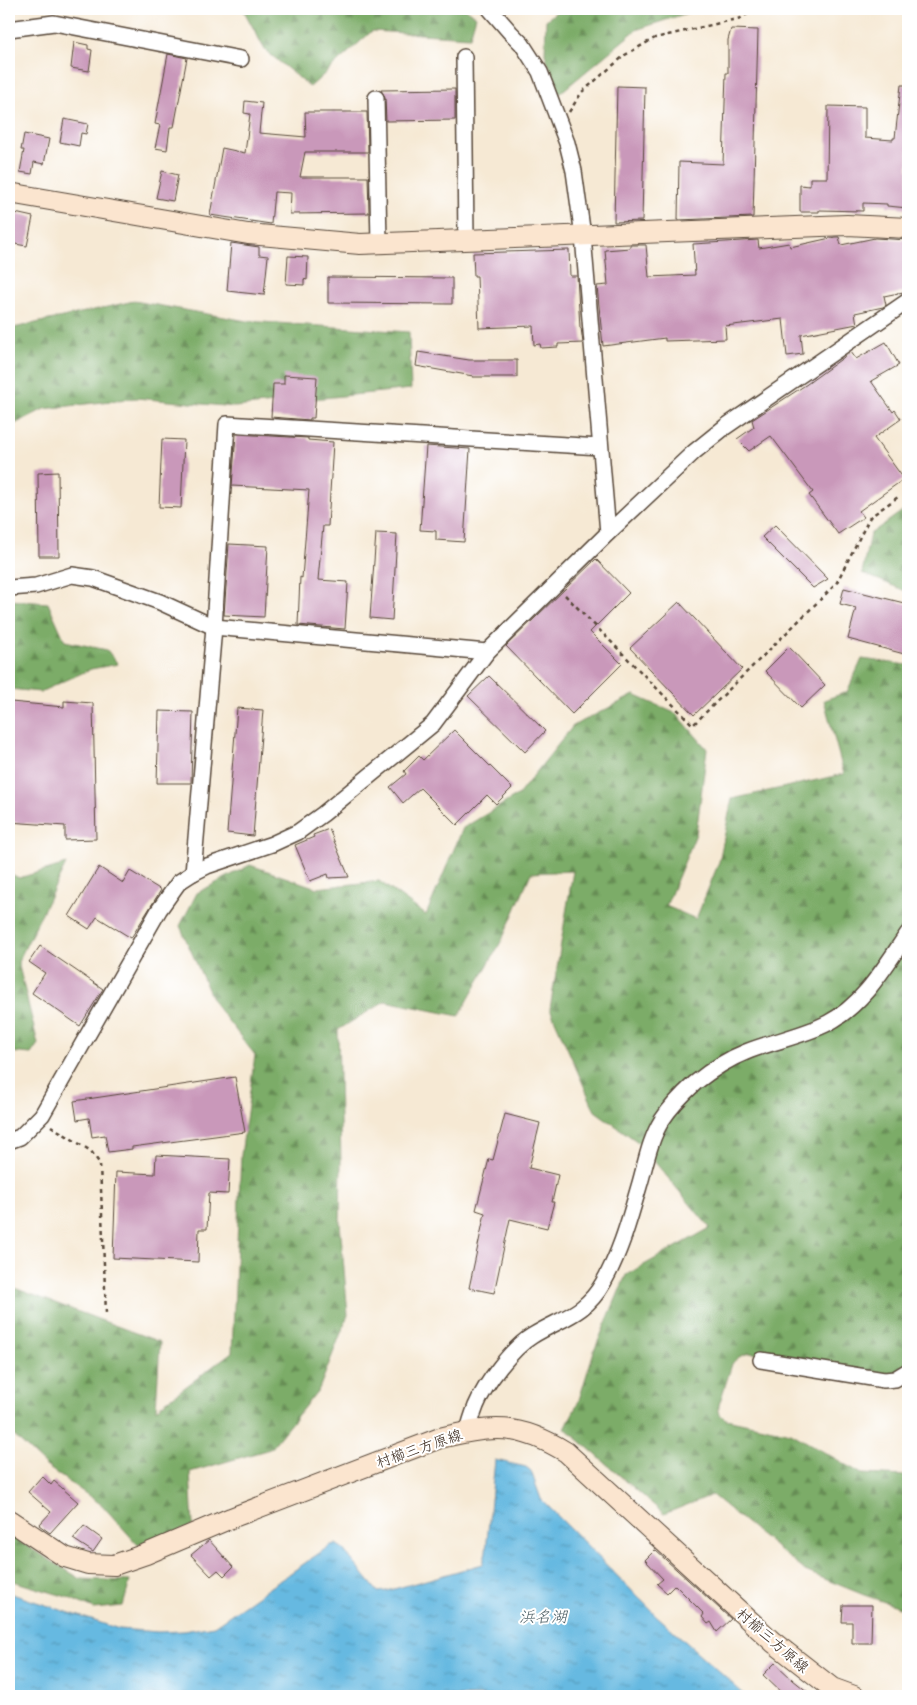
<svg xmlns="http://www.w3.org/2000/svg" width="917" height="1705" font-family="Delius,'Klee One',sans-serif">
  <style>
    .forest { fill: url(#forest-firs); stroke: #5b6b42 }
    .water { fill: url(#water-ripples); stroke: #507280 }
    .building { fill: #c998ba }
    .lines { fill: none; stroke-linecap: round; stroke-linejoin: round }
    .street-casing { stroke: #574739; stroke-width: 18 }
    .secondary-casing { stroke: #574739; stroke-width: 22 }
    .path { stroke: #574739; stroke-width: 2.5; stroke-dasharray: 4 4; stroke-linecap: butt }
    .street { stroke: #fff; stroke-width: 15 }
    .secondary { stroke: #fbe5cf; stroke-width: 20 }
    .labels { text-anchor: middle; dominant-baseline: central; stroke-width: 4; stroke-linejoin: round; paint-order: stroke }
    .street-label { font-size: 15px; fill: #3b2a1e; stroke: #fff }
    .water-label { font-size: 16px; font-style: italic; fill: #4a5c62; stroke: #fff }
  </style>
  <defs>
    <pattern id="forest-firs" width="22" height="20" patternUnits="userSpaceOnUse" patternTransform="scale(1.25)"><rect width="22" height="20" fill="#7bac67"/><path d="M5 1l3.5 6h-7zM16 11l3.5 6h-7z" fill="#668c54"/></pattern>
    <pattern id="water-ripples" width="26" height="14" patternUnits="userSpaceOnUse" patternTransform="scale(1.25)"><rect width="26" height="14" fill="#66b9e1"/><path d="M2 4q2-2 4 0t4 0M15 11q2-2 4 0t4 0" fill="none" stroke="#5597b6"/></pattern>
  </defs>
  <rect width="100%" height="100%" fill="#fff"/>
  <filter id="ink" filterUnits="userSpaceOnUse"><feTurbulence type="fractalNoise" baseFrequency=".02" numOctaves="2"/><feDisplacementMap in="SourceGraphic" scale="10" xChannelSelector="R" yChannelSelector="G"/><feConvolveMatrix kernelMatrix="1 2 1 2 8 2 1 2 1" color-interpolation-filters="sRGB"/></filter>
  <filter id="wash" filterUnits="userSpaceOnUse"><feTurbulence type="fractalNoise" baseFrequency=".0096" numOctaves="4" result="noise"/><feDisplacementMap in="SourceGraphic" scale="20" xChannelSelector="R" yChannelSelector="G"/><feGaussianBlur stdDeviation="1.12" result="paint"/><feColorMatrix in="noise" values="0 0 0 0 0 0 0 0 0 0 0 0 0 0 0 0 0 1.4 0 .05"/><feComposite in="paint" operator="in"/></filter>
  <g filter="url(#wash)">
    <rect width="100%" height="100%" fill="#f6e9d4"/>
    <g class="forest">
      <path d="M243,9h223l10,7 -6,21 -98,-6 -62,56 -45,-37z"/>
      <path d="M560,9h139l-63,21 -77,64 -14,-40 1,-34z"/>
      <path d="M134,301l113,20 162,11 2,57 -176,18 -99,-9 -92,11 -35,18v-98z"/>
      <path d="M908,507v85l-46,-19 8,-39z"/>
      <path d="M9,600l39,3 17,38 42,9 11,14 -27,5 -51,23 -31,-3z"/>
      <path d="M862,659l46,6v700l-11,7 -12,3 -135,-22c-8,2 -13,4 -18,11l-13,41c-1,7 1,11 7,14l65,14 71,41 46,2v134l-44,-15 -59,-24 -93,-76 -48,19 -99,-86 13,-25 16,-52 32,-76 84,-47 -72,-86 -43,-31 -45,-102 23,-138 -42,2 -29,67 -43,76 -74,-15 -47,29 3,133 -1,60 8,92 -29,74 -49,60 -80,23 3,54 -55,19 -36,-40 -56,-39 -37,-35v-145l151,56 -4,67 76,-57 9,-197 14,-100 -41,-52 -34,-77 17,-33 53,-28 67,23 62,-7 47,34 37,-87 55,-33 55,-69 61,-31 43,19 30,35 -11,85 -30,72 30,13 23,-57 13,-63 112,-25 -20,-74 23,-8z"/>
      <path d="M66,864l-48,98 20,82 -7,10 -22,-2v-179l10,5z"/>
      <path d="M9,1535l72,44 49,2 -7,25 -29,3 -27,-12 -58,-17z"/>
    </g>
    <path class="water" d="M495,1460l31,7 5,4 10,28 116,117 89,80h-737v-103l110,36 39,3 26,-1 30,-5 117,-81 5,-1 6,4 36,44 9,-1 96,-27 3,-13z"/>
    <g id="blocks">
      <g class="building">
        <path d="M731,29l27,1 -5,187 -75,3 1,-58 44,2 3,-91h2v-33z"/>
        <path d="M74,42l14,3v4l4,1 -3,21 -18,-3z"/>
        <path d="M168,54l19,4 -13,69h-4l-3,23 -12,-2 5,-23 -5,-1z"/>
        <path d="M901,85h7v123l-21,-2v-2l-24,-1v8l-44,-1v2h-19v-27l10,1v-8h17l1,-72 37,1v31l28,2v-2h2z"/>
        <path d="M617,86l28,1 -3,134 -28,1z"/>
        <path d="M455,89v31l-69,1 -1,-23 -4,-8z"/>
        <path d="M245,101l17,2 -3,30 47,4 -1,-25h62l1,40h-63l-5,25h68l1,36 -79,1 1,-21 -17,-1 -3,32 -61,-9 12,-67 23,5 5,-39 -6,-1z"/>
        <path d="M64,119l24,5 -2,10 -5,-1 -2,13 -19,-4z"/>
        <path d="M24,134l25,5 -5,25 -10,-2 -2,12 -12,-2 4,-22h-3z"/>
        <path d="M162,171l16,4 -5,26 -17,-3z"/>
        <path d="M15,213l18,4 -6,29 -18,-3z"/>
        <path d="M835,237h4l2,8 34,-7 33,2v51l-24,5 2,9 -3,2 -28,6 2,11 -56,11 2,19 -16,2 -4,-37 -58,7 1,13 -61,2v-3l-62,8 -6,-60 11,-1 -3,-35 25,-2v-3h16l3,32 46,-2 -2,-31 65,-4 1,8 30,-5 1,4z"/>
        <path d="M231,243l28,4v8l9,1 -4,39 -37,-4z"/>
        <path d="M569,250l1,26h7l3,52h1l2,15 -25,1v3l-17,1 -1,-4 -6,1 -1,-19 -54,2 -2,-52h-3l-1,-23z"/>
        <path d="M288,256l20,1 -1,23 -3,-1v6l-18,-1z"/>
        <path d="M328,277l124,1v26l-124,-1z"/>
        <path d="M886,342l13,23 -28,16 22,31 2,-2 6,9 -27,19 30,41 -45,32 5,6 -26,17 -29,-39 4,-3 -42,-56 -22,15 -12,-12 17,-12 -2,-7 55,-36 44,-32 5,7z"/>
        <path d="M418,352l51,8h48v17h-44v-1l-57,-10z"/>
        <path d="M284,375l33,2 -3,41h-4v2l-39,-3 2,-33h11z"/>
        <path d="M236,434l72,4v2l25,2 -5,84h-5l-5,54 30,2 -3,47 -47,-4 2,-48 2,1 7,-88 -77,-4z"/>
        <path d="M162,439l22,1 -3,68 -22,-1z"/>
        <path d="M426,446l44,3 -6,93 -28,-2v-9l-16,-1z"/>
        <path d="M58,472l1,84h-20l-1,-83z"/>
        <path d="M775,525l53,54 -15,9 -51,-51z"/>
        <path d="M376,533l21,1 -5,86 -22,-2z"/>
        <path d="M229,544l39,2 -4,71 -40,-2z"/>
        <path d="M596,559l33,34 -39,39 32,32 -50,50 -66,-68z"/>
        <path d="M844,588l64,16v51l-60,-16 8,-31 -16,-4z"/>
        <path d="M679,602l63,67 -48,46 -64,-67z"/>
        <path d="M789,647l36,38 -24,23 -36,-37z"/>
        <path d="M489,676l56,55 -20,21 -57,-56z"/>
        <path d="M64,701l29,2 3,136 -31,1v-14l-56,-4v-72l2,-48 53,5z"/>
        <path d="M237,708l26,2 -10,126 -26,-3z"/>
        <path d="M159,711l34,1 -2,71h-34z"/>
        <path d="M454,730l58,58 -16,16 -9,-9 -30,30 -37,-37 -17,15 -13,-16 16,-13 -2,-3 15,-15 4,4z"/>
        <path d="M329,829l20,48 -20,1 -1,-4 -18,7 -15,-36 19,-8 -1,-2z"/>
        <path d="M99,867l24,16 7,-12 31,19 -30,48 -34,-21 -8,12 -20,-13z"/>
        <path d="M40,946l63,43 -23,37 -48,-33 13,-20 -16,-11z"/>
        <path d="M235,1077l10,55 -113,15v2l-24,3 -3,-17 -13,2 -3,-19 -12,2 -3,-19z"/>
        <path d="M505,1114l35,9 -11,45 29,7 -6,27h2l-7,26 -37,-9 -16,74 -25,-5 16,-75 -9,-3 13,-51 4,1z"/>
        <path d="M156,1155l74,4 -2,35 -19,-1 -2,36h-8l-1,33 -85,-4 3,-86 39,2z"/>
        <path d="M42,1476l9,9 3,-4 24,21 -28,31 -11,-8 12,-13 -23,-20z"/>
        <path d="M84,1526l18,13 -9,13 -20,-13z"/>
        <path d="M209,1540l24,27 -9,9 -6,-6 -7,6 -20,-21z"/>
        <path d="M655,1550l76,69 -14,13 -6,-10 -3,2 -6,-7 2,-3 -29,-29 -8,8 -10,-9 6,-5 -18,-19z"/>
        <path d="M843,1605h29l-1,38h-19v-21h-10z"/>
        <path d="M775,1663l18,17 20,16h-28l-22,-21z"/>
      </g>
    </g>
  </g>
  <g filter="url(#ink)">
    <use href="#blocks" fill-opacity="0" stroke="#574739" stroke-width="1"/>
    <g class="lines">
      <defs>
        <g id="street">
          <path d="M490,9l20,23 12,12 18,28 27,71 7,28 9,65 25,297"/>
          <path d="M9,29l45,-6 187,36"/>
          <path d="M464,57l2,183"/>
          <path d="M376,98l3,145"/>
          <path d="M9,588l27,-2 36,-11 21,3 67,24 54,25 273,25"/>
          <path d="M193,873l21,-246 13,-203 373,23"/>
          <path d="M9,1141l11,-4 22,-22 117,-205 20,-28 14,-9 14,-7 65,-22 26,-12 25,-18 110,-90 54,-72 121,-119 86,-81 31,-25 183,-126"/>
          <path d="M761,1360l123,20 11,-1 13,-8"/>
          <path d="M468,1431c2,-8 5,-17 8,-25 9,-22 36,-58 56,-70 29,-18 53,-21 71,-53 18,-31 27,-66 37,-100 6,-21 10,-44 22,-63 9,-14 21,-26 33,-37 15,-12 33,-24 51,-31 27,-11 57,-16 82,-29 36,-19 58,-58 80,-90"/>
        </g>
        <g id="secondary">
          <path d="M9,193l239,41 112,10 487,-19 61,3"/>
          <path d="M9,1520l56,37 23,7 26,1 32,-11 85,-36 209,-80c52,-13 79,-15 126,14l207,190 59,46 22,8"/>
        </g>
      </defs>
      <use href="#street" class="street-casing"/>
      <use href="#secondary" class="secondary-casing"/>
      <g class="path">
        <path d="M569,112l13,-20 43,-37 30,-17 86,-20 14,-9"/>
        <path d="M565,595l128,130 143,-141 34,-67 28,-20"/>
        <path d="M51,1126l40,25 9,13 6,150"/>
      </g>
      <use href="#street" class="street"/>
      <use href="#secondary" class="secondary"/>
    </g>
  </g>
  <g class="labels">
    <g class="street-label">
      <text transform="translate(419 1448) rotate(-19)">村櫛三方原線</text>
      <text transform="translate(773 1640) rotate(41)">村櫛三方原線</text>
    </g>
    <g class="water-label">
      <text x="543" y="1616">浜名湖</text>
    </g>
  </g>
  <rect width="917" height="1705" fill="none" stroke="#fff" stroke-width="30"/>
</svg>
